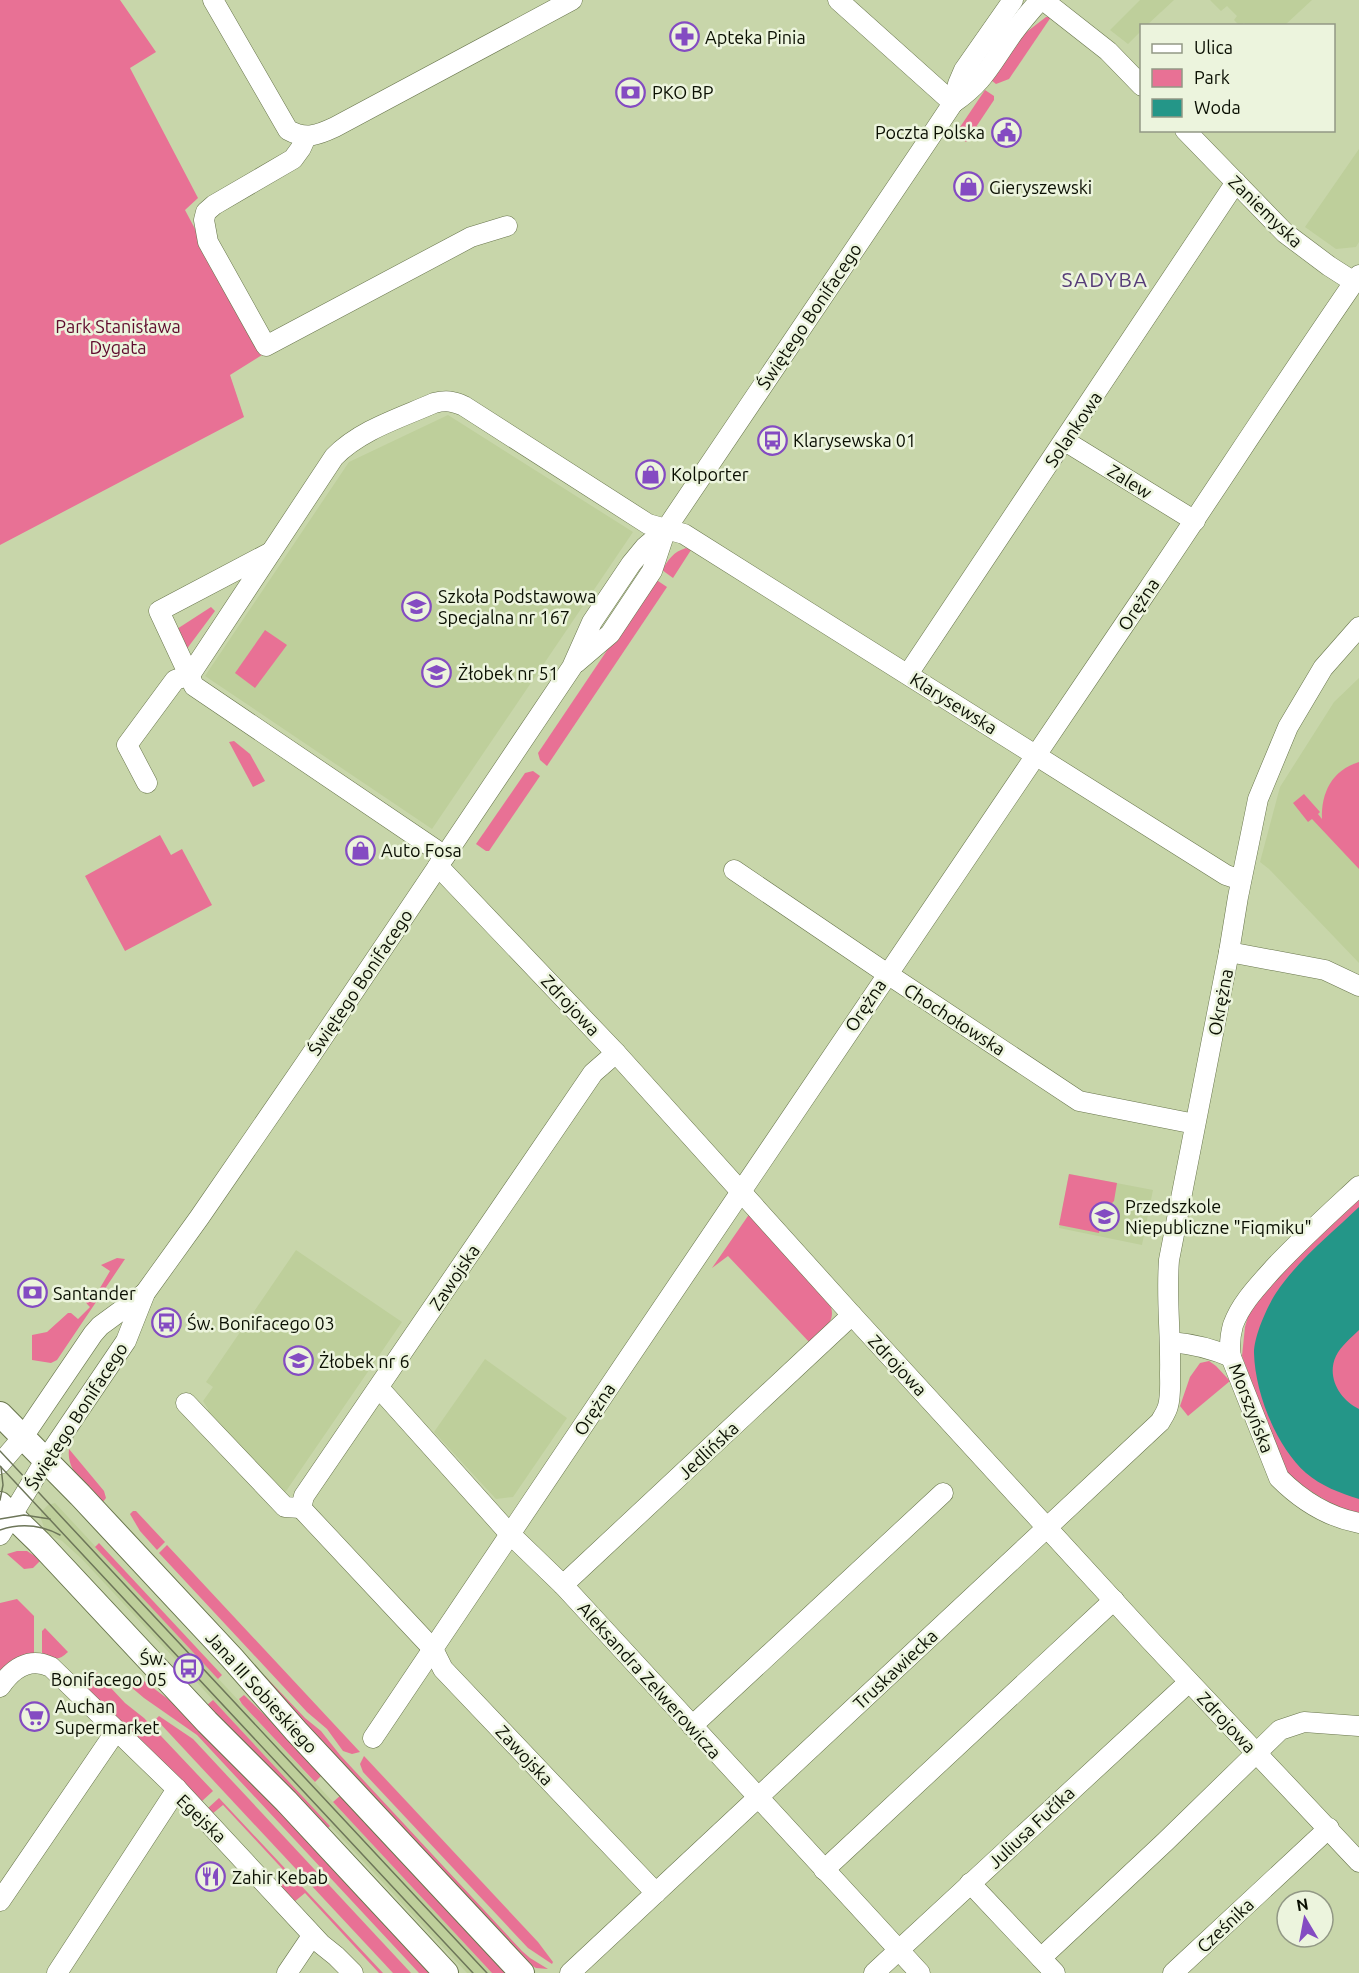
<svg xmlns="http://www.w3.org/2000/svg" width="1359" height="1973" font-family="Ubuntu,sans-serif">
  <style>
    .built { fill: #becf9b }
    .green { fill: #e87195 }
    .water { fill: #249688 }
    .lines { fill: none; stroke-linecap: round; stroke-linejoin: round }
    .minor-casing { stroke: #68754c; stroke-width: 21 }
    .major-casing { stroke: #68754c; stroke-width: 26 }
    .minor { stroke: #fff; stroke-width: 20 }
    .major { stroke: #fff; stroke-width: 24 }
    .tram { stroke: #6d7659; stroke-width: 1.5 }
    .labels { text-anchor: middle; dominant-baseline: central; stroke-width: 5; stroke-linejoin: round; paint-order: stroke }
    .poi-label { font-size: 18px; fill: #0a0f02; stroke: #ecf4dd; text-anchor: start }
    .street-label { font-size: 18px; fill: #0a0f02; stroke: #ecf4dd }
    .park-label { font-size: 18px; fill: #5f0b2d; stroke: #ecf4dd }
    .quarter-label { font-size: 21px; letter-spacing: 1.5px; fill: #563c78; stroke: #ecf4dd }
  </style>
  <rect width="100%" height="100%" fill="#c8d6aa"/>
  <g class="built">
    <path d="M1140,0h34l-27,25 -5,1 -1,5 -13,13 -18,-14z"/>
    <path d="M1210,0h102l-27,25h-39l-2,-2 -4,3 -6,-6 3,-4 -10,-10 -6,5z"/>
    <path d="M1359,149v93l-3,5 -20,2 -31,-22z"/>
    <path d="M448,415l185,117 -201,297 -227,-153 144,-214z"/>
    <path d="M1359,678v285l-90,-94 -9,-7 20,-75 54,-85z"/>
    <path d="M1069,1174l84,16 -11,55 -83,-17z"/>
    <path d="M296,1250l106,72 -120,175 -77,-83 3,-5 -5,-8 10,-14 -7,-5z"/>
    <path d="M485,1359l82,59 -54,79 -17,2 -62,-67z"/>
    <path d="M55,1503l437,470h-25l-385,-414 -20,-18 -16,-8 -5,-14v-7l7,-7z"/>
  </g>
  <g class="green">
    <path d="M0,0h120l36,52 -26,16 68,130 -13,12 77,145 -32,20 14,42 -244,128z"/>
    <path d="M1046,17h5l-42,62 -13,5 -5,-4 33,-46z"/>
    <path d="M985,90l9,6v4l-28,42 -10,-9z"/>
    <path d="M686,548l5,2 -18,28 -11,-8c7,-11 11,-18 24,-22z"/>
    <path d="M655,579l12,8 -120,179 -7,-6 -2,-7z"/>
    <path d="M211,607l4,4 -29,39 -9,-21z"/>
    <path d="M265,630l22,15 -32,43 -20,-15z"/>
    <path d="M234,741l16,13 15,27 -12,6 -24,-45z"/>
    <path d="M1359,762v107l-47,-50 -4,3 -15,-19 11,-9 16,18 -2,2 4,5c-1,-26 10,-49 37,-57z"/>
    <path d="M533,771l7,5 -51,75h-3l-10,-7 49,-71z"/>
    <path d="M160,835l11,20 11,-6 30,56 -87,46 -40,-75z"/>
    <path d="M1069,1174l48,9 -3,18 -12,12 -3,20 -40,-8z"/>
    <path d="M1359,1199v315l-15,-3 -29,-17 -27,-18 -7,-13 -39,-107 3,-29 5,-18 11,-16z"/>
    <path d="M750,1213l81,94c5,16 -10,25 -21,36l-82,-87 -16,12z"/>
    <path d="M117,1258l8,1 -68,101 -6,3 -19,-3v-25l15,-3 21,-19h3l7,6 12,-12c-7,-7 -8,-10 -4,-20l11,6 13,-22 -9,-6z"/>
    <path d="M1209,1361l7,5 14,15 -42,35 -8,-10 10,-29 10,-14z"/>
    <path d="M69,1449l35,42 2,7 -4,5c-14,-15 -36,-31 -33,-54z"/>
    <path d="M133,1511h3l29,31 -8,8 -17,-19 -10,-17z"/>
    <path d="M99,1543l123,132 -4,4 -123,-132z"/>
    <path d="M167,1545l193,207 -8,2 -9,-3 -16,-22 -20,-17 -148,-159z"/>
    <path d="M17,1551h10l14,9 -8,8 -9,1 -17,-15z"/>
    <path d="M17,1599l17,17v37l-14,4 -20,13v-67z"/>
    <path d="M45,1628l23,24c-12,11 -13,5 -26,1v-22z"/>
    <path d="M92,1671l4,1 29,31 19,15 69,73 -12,11 -122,-120z"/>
    <path d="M265,1676l40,42 16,13 19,24 182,196 8,7 18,11 -12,-1 -9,-5 -215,-230 -48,-56z"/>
    <path d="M140,1678l36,27 78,78 178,190h-13l-222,-238 -53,-37 -13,-11z"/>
    <path d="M244,1695l42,41 36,39 -7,7 -73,-78 -3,-5z"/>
    <path d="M213,1700l117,126 -3,3 -121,-123z"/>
    <path d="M159,1716l34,23 218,234h-18l-237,-254z"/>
    <path d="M364,1756l174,186 15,20 -1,2 -24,-16 -165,-176 -3,-8z"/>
    <path d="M341,1795l166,178h-15l-159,-171z"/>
    <path d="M219,1798l164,175h-4l-74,-80 -11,9 -15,-16 10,-10 -66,-71 -11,9 -5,-5z"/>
  </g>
  <path class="water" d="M1359,1207v123c-8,8 -18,16 -23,26 -10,21 4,44 23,53v90c-19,-6 -38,-13 -53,-26 -30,-27 -51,-80 -52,-120 0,-17 13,-46 22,-60 22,-33 55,-59 83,-86z"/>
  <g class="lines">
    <defs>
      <g id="minor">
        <path d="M213,0l75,130c18,10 30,5 47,-3l237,-127"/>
        <path d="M838,0l115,103"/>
        <path d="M1043,0l65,51 34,35"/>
        <path d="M953,103c29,-20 35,-34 55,-63 9,-14 21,-27 32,-40"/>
        <path d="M1185,130l100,103 44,33 25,16"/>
        <path d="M306,137l-5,11 -8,11 -79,46 -8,7 -2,8 4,22 58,104 205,-109 36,-11"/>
        <path d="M1065,441l130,80"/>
        <path d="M271,552l-112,59 35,75 251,170"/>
        <path d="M576,663l34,-29 42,-63 14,-42"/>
        <path d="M908,674l328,-492"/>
        <path d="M147,783l-20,-38 48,-65 15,-5 144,-218c26,-27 66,-39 100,-54 12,-3 19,-2 30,3l184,118 36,10 542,341 15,5"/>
        <path d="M438,866l178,187 236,262 297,324 210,223"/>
        <path d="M734,870l152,103 193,128 116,23"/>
        <path d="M1229,952l96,18 34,16"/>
        <path d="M616,1053l-23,20 -289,423 -3,12 132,141 10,20 213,224"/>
        <path d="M1359,1186c-29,27 -59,54 -86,83 -15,17 -32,34 -40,56 -3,11 -4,21 -2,32l48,121c22,22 49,39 80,45"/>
        <path d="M1171,1342c22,2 40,6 60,15"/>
        <path d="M379,1388l130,145 54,52 357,388"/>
        <path d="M186,1403l99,104 16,1"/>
        <path d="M0,1464l23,-27 70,-103 7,-8 45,-33"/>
        <path d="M0,1535l46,-76 80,-118 19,-48 54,-75 106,-154 267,-397 20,-45 39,-58 14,-17 21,-18 263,-390 24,-36 5,-19 6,-14 49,-70"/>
        <path d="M563,1585l289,-270"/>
        <path d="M0,1687c12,-18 29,-31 51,-20l126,122"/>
        <path d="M692,1726l251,-233"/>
        <path d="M373,1738c257,-383 515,-765 774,-1147 71,-105 140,-212 212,-316"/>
        <path d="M824,1870l290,-270"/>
        <path d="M970,1883l85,90"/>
        <path d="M0,1901l116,-170"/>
        <path d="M1041,1958l124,-116 115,-112 24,-8 55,4"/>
        <path d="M57,1973l120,-184 144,155 15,12 17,17"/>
        <path d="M287,1973l25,-37"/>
        <path d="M570,1973l590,-551c3,-5 7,-11 8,-16 3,-10 2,-23 2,-33 1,-38 -4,-75 -1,-113l60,-308 9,-55 20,-98 30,-72 35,-59 36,-41"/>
        <path d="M874,1973l315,-291"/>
        <path d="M1173,1973l156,-145"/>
      </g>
      <g id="major">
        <path d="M0,1414l80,81 152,163 64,73 226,242"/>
        <path d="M0,1504l39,38 168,180 79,79 160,172"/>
      </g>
    </defs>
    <use href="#minor" class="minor-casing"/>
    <use href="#major" class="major-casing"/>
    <use href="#minor" class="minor"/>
    <use href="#major" class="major"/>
    <g class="tram">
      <path d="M0,1451l487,522"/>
      <path d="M0,1466l473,507"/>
      <path d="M0,1500l3,-15 -2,-18"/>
      <path d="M0,1519l24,-4 26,4"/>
      <path d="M0,1530c21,-7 41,-5 60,5"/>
    </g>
  </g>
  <defs>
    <symbol id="pharmacy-ring" viewBox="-11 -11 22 22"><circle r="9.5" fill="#ecf4dd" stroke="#844bc2" stroke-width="1.5"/><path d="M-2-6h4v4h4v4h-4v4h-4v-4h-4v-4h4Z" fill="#844bc2"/></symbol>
    <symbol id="bank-ring" viewBox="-11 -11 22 22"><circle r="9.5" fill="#ecf4dd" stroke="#844bc2" stroke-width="1.5"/><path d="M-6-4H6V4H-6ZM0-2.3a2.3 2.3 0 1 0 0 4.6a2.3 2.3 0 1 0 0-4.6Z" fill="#844bc2"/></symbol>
    <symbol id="civic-ring" viewBox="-11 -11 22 22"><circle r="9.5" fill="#ecf4dd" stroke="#844bc2" stroke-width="1.5"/><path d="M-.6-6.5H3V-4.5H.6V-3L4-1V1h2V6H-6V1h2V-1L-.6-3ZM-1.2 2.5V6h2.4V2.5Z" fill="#844bc2"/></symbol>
    <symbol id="shop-ring" viewBox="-11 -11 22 22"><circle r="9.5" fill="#ecf4dd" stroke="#844bc2" stroke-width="1.5"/><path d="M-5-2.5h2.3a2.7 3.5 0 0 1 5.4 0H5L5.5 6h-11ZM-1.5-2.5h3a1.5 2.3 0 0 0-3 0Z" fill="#844bc2"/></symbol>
    <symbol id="bus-ring" viewBox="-11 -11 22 22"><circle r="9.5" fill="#ecf4dd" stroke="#844bc2" stroke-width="1.5"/><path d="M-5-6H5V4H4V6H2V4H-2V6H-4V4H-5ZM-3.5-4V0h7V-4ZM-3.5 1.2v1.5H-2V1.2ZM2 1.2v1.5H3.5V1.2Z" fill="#844bc2"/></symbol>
    <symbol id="school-ring" viewBox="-11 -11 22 22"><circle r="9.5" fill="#ecf4dd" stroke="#844bc2" stroke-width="1.5"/><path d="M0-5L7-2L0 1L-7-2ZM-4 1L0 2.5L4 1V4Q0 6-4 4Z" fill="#844bc2"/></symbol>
    <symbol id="supermarket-ring" viewBox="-11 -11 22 22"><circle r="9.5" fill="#ecf4dd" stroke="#844bc2" stroke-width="1.5"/><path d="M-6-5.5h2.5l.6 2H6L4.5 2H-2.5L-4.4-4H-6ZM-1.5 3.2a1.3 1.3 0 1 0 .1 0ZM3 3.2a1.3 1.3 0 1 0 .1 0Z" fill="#844bc2"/></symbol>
    <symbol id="restaurant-ring" viewBox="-11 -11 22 22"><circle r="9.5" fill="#ecf4dd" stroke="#844bc2" stroke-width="1.5"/><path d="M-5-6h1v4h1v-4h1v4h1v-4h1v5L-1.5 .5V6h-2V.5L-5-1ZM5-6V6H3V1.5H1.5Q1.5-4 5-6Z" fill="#844bc2"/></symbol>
  </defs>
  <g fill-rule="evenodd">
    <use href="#pharmacy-ring" x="668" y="20" width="33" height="33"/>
    <use href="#bank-ring" x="614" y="76" width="33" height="33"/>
    <use href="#civic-ring" x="990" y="116" width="33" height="33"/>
    <use href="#shop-ring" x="952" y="170" width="33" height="33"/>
    <use href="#bus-ring" x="756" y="424" width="33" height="33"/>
    <use href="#shop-ring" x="634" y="458" width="33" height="33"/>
    <use href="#school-ring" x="400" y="590" width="33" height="33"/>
    <use href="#school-ring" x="420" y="656" width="33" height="33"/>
    <use href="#shop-ring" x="344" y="834" width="33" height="33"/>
    <use href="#school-ring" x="1088" y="1200" width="33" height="33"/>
    <use href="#bank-ring" x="16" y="1276" width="33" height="33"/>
    <use href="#bus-ring" x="150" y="1306" width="33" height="33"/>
    <use href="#school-ring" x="282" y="1344" width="33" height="33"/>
    <use href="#bus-ring" x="172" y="1652" width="33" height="33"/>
    <use href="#supermarket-ring" x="18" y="1700" width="33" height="33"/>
    <use href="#restaurant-ring" x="194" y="1860" width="33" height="33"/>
  </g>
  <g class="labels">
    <g class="poi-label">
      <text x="705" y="37">Apteka Pinia</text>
      <text x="652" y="92">PKO BP</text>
      <text x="985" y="132" text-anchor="end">Poczta Polska</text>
      <text x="989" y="187">Gieryszewski</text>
      <text x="793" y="440">Klarysewska 01</text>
      <text x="671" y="474">Kolporter</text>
      <text x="438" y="596">Szkoła Podstawowa<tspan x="438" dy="21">Specjalna nr 167</tspan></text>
      <text x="458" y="673">Żłobek nr 51</text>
      <text x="381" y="850">Auto Fosa</text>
      <text x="1125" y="1206">Przedszkole<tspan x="1125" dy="21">Niepubliczne "Fiqmiku"</tspan></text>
      <text x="53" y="1293">Santander</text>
      <text x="187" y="1323">Św. Bonifacego 03</text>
      <text x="319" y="1361">Żłobek nr 6</text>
      <text x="167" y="1658" text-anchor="end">Św.<tspan x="167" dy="21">Bonifacego 05</tspan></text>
      <text x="55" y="1706">Auchan<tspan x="55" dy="21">Supermarket</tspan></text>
      <text x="232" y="1877">Zahir Kebab</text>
    </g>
    <g class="street-label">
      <text transform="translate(1266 211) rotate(44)">Zaniemyska</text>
      <text transform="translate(809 316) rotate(-56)">Świętego Bonifacego</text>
      <text transform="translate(1073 429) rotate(-56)">Solankowa</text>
      <text transform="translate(1130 481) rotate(32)">Zalew</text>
      <text transform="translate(1138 604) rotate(-56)">Orężna</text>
      <text transform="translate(954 703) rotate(32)">Klarysewska</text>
      <text transform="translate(360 982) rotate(-56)">Świętego Bonifacego</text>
      <text transform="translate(1220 1002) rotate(-79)">Okrężna</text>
      <text transform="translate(571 1005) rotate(47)">Zdrojowa</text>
      <text transform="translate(865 1005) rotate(-56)">Orężna</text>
      <text transform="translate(955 1019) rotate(33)">Chochołowska</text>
      <text transform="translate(454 1277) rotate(-56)">Zawojska</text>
      <text transform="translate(898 1365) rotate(47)">Zdrojowa</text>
      <text transform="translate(1252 1408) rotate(69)">Morszyńska</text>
      <text transform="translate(594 1409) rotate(-56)">Orężna</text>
      <text transform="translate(76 1416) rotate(-57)">Świętego Bonifacego</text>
      <text transform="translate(708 1450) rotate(-43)">Jedlińska</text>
      <text transform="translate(895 1669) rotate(-43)">Truskawiecka</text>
      <text transform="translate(650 1680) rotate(48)">Aleksandra Zelwerowicza</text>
      <text transform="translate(262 1692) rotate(48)">Jana III Sobieskiego</text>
      <text transform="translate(1227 1722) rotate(47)">Zdrojowa</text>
      <text transform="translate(525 1755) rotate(47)">Zawojska</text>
      <text transform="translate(202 1818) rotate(44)">Egejska</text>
      <text transform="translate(1031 1827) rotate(-43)">Juliusa Fučíka</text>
      <text transform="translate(1225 1925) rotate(-43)">Cześnika</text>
    </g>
    <g class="park-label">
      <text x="118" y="326">Park Stanisława<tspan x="118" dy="21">Dygata</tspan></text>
    </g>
    <g class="quarter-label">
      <text x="1105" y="279">SADYBA</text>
    </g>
  </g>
  <rect x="1140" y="24" width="195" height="108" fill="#ecf4dd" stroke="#929885" stroke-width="1.5"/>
  <rect x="1152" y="44" width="30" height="9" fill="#ffffff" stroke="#929885" stroke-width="1.5"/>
  <text x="1194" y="54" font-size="18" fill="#0a0f02">Ulica</text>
  <rect x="1152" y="69" width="30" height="18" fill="#e87195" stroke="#929885" stroke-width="1.5"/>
  <text x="1194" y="84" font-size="18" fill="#0a0f02">Park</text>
  <rect x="1152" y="99" width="30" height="18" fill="#249688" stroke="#929885" stroke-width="1.5"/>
  <text x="1194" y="114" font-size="18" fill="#0a0f02">Woda</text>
  <g transform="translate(1305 1919) rotate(350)"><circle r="28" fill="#ecf4dd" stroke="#929885" stroke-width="1.5"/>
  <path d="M0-4.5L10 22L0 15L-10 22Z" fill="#844bc2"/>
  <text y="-9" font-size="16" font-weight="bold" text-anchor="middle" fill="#0a0f02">N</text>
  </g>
</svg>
